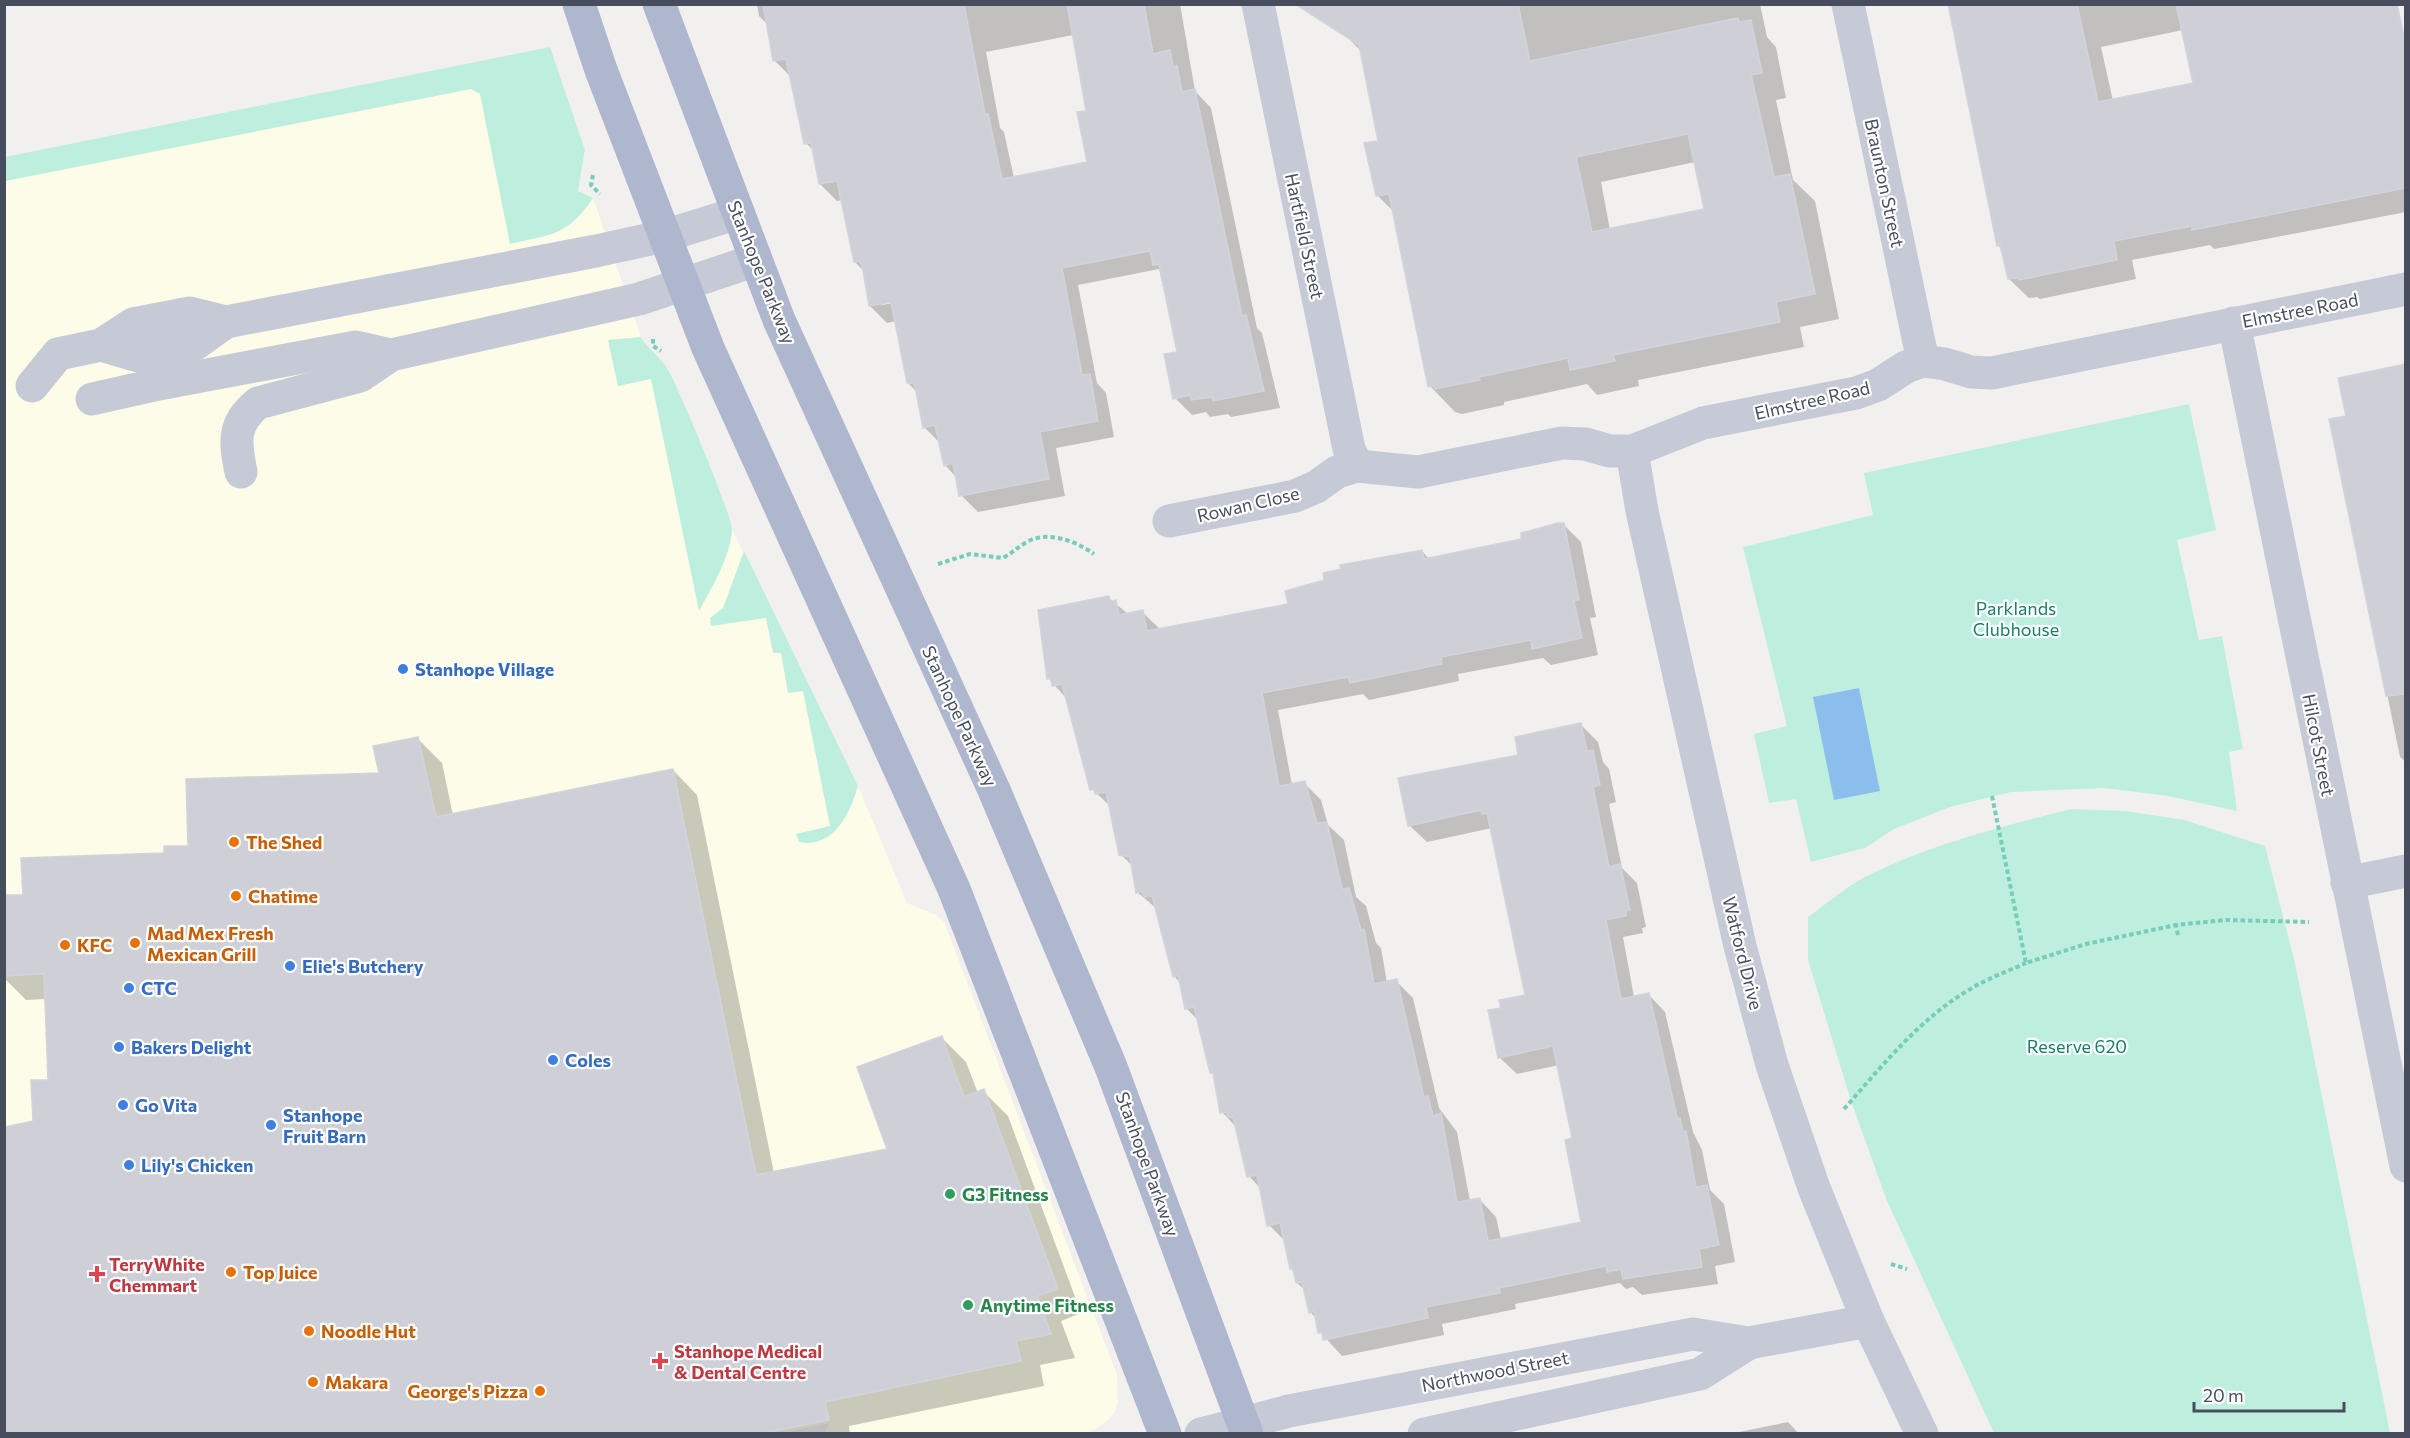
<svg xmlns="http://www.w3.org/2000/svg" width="2410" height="1438" font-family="Commissioner,sans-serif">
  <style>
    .commercial { fill: #fcfce9 }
    .green { fill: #beefde }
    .water { fill: #8bbeec }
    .shadow { fill: #0003; fill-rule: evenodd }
    .building { fill: #cfd0d7; stroke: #d3d4db; stroke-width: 1.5; fill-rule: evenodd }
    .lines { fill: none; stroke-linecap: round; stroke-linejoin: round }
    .path { stroke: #76cdb9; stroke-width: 4; stroke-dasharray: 4.5 3; stroke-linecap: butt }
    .minor { stroke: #c6cad6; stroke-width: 33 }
    .major { stroke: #afb7ce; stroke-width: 33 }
    .shop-dot { fill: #3f7fe0; stroke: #fff; stroke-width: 2 }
    .food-dot { fill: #e8710a; stroke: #fff; stroke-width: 2 }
    .leisure-dot { fill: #2e9e5b; stroke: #fff; stroke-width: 2 }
    .health-dot { fill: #e0444e; stroke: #fff; stroke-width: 2 }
    .labels { text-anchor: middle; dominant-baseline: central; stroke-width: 4.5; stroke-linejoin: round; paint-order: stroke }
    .street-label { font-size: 18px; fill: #474d5d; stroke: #fff }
    .park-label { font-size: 18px; fill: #177f67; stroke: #fff }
    .shop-label { font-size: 18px; font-weight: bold; fill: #366cbe; stroke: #fff; text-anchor: start }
    .food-label { font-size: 18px; font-weight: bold; fill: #c56008; stroke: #fff; text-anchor: start }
    .leisure-label { font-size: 18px; font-weight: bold; fill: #27864d; stroke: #fff; text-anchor: start }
    .health-label { font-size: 18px; font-weight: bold; fill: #be3a42; stroke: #fff; text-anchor: start }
  </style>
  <rect width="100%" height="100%" fill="#f2f0ef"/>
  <path class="commercial" d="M471,89l114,61 -7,41 15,7 48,139 7,12 19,19 52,121 13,40 126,257 49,117 29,12 8,7 173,453 1,27 -3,10 -9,10 -14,9 -8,3 -260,-1 6,-10 -53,11h-772v-1253z"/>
  <g class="green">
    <path d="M550,47l35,103 -7,41 15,7c-26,38 -40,36 -83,46l-30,-150 -9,-5 -466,92v-24z"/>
    <path d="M641,337c7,12 19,20 26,31 10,16 66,149 65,162 -2,28 -20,57 -33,81l-48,-232 -33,7 -10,-46z"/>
    <path d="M2189,404l27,126 -39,10 22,100 23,-4 21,113 -14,3 8,59 -69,-15 -64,-8 -93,4 -61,15 -56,22 -29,19 -54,14 -15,-63 -27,4 -15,-69 33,-8 -44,-179 130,-32 -9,-42z"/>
    <path d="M744,551l114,235c-8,28 -25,63 -59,56l-3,-8 34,-8 -27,-135 -15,2 -7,-40h-8l-7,-35 -55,8 -1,-8 13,-10z"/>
    <path d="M2071,809l55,2 58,9 81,26 30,117 95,470h-396l-107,-232 -36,-100 -43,-141v-43c18,-13 37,-29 57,-40 65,-33 135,-50 206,-68z"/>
  </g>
  <path class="water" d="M1859,688l21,103 -46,9 -21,-103z"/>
  <g class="shadow">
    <path d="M757,4h423l15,87 16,17 46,220 5,5 18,75 -49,9 -3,-3 -18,3 -4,-5 -14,3 -17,-17 3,-45 -19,-84 -81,16 19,98 9,10 8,44 -58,11 9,48 -87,16 -17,-17 -4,-17 -12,-13 -5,-22 -16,-16 -6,-34 -10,-10 -12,-62 -9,2 -17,-17 -6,-35 -9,-9 -13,-62 -5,1 -17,-17 -6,-33 -8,-8 -14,-65 -17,-17 -7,-36 -9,-9zM1073,35l15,77v51l-74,15 -10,-46 -4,-4 -14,-76zM898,299l1,3 -17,3v-3z"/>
    <path d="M1344,4h416l7,33 9,10 10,51 -10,2 17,80 22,21 24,118 -39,8 4,20 -166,33 1,6 -42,9 -10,-11 -83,18v3l-42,9 -7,-2 -25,-26 -36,-174 -16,-16 2,-54 -18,-90 -19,-19zM1695,162l10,48 -95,20 -9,-48z"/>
    <path d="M1949,4h368l89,41v167l-192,37 -4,-4 -78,15 4,19 -96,20 -3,-2 -8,1 -20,-19 -7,-29 -4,-5zM2183,30l12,55 -82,16 -12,-54z"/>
    <path d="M2406,366v396l-6,-5 -69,-337 17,-3z"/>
    <path d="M1564,525l17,17 15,75 -6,1 8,37 -47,10 -8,-7 -85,16 1,7 -90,19 -6,-6 -85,16 14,75 12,-2 17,17 7,25 16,15 12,57 10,9 10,37 5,5 6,35 9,-2 17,17 26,110 18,24 13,69 9,-2 17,18 5,23 82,-16 -9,-85 -15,-74 -42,9 -18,-17 3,-47 24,-13 -34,-169 -65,14 -18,-17 111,-69 61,-31 17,17 5,20 6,7 7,33 -7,2 13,64 15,15 9,44 -4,1 1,5 -20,4 11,60 14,-3 17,18 28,120 9,18 8,40 14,14 11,58 -20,4 3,18 -76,11 -9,-8 -7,2 -6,-6 -105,21 1,5 -74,15 2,11 -102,21 -22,-24 -3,-13 -7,-7 -4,-21 -9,-8 -5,-15 -6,-26 -17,-17 -8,-36 -12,-13 -12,-48 -15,-16 -7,-36 -3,-4 -13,-51 -13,-13 -5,-24 -7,-8 -17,-67 -20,-17 -4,-26 -13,-12 -10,-48 -18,-17 -25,-90 -19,-21 61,-80 19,16 14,-2 18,17 129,-24 133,-54 8,9 93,-19z"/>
    <path d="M417,738l25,25 11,52 220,-45 24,25 77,378 115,-23 52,-113 25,25 12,31 5,-2 25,25 73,197 -20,8 14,37 -35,7 4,21 -195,40 1,8h-846l30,-311 16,-42 -3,-82 -21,1 -22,-22v-81l21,-1 165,-49 191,-72z"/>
    <path d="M1788,1422l11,12h-60v-2z"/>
  </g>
  <g class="building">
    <path d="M763,4h201l21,110h3l14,65 85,-17 -10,-50 9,-1 -19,-107h77l9,50 17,-4 3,17 4,-1 5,26 13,-3 47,227 4,-1 18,76 -51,10 -1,-4 -21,3 -1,-5 -17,4 -9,-45 13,-2 -18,-88 -6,1 -3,-14 -88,17 20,107 8,-1 8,47 -58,11 9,47 -90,17 -6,-33 -9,3 -9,-41 -12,3 -8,-42 -2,-3h-6l-16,-81 -22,4 -7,-41 -3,-4 -5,1 -17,-81 -18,3 -8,-41 -7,1 -18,-85 -13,2z"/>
    <path d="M1295,4h223l12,57 208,-43 1,4 12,-2 11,53 -11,2 23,102 16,-3 25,120 -39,8 4,20 -167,33 2,6 -45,9 -2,-12 -89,19 1,3 -45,9 -1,-3 -6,1 -39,-193 -13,2 -12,-53 14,-2 -19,-96zM1688,134l16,75 -112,23 -16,-75z"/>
    <path d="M1948,4h129l21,98 95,-19 -17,-79h221l9,42v142l-214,42v-4l-78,15 3,19 -98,20 -1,-2 -10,1 -8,-34 -3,1z"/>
    <path d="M2406,364v330l-20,2 -57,-277 17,-3 -8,-38z"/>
    <path d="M1558,523h6l15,77 -5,1 8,37 -50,11 -1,-9 -90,17 1,7 -92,19 -2,-6 -86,16 17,93 26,-5 12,42 10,-1 15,67 7,-1 12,42 3,-1 10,55 23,-5 27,118 4,-1 5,20 8,-3 16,89 23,-4 8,43 93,-19 -16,-82 7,-2 -19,-92 -55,12 -10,-48 13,-2 -2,-8 26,-5 -38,-182 -5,1 -1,-4 -73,16 -10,-48 120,-23 -3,-18 66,-14 6,28 6,-1 7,35 -7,2 16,80 11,-3 10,46 -4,1v5l-20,4 15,79 28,-6 27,120 2,6 2,-1 3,14 3,-1 10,56 11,-2 12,60 -20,4 3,18 -79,12 -2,-10 -14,3 -1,-6 -107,22 1,5 -74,14 2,11 -105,22 -1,-8 -4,1 -4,-22 -5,2 -7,-31 -6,1 -3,-14h-3l-10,-46 -13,3 -10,-51 -10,2 -14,-60 -5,1 -2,-6 -6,1 -7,-40h-3l-16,-66 -9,2 -7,-34 -5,2 -21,-81 -8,1 -2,-6 -6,2 -6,-36 -11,-2 -13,-63 -11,2 -1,-5 -4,1 -28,-106 -10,2 -1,-8 -4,1 -9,-69 71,-14 1,6 6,-2 3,15 24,-5 4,21 141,-27 -3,-13 39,-11 -1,-7 18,-4 -1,-4 82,-15 2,9 97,-20v-6z"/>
    <path d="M418,737l18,80 237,-48 83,406 131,-26 -30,-82 85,-31 22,61 20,-8 74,200 -21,7 14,38 -35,7 5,20 -196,41 4,18 -69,14h-756v-307l29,-6 -2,-41h17l-4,-106 -40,2v-81h19l-2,-37 143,-5v-7h24l-2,-67 193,-6 -6,-27z"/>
  </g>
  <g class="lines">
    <g class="path">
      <path d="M593,175l-2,10 9,9"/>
      <path d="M653,339v7l8,5"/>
      <path d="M938,564l32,-10 33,4c9,-5 15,-11 24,-16 20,-12 49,-1 67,12"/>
      <path d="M1992,796l34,167 60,-19 90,-19"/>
      <path d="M2178,935l-2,-10 50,-5 83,2"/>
      <path d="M1844,1109c39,-44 76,-91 128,-121 17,-10 36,-17 54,-25"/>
      <path d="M1891,1264l16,5"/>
    </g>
    <g class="minor">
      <path d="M1258,4l91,445 8,17"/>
      <path d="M1848,4l75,357"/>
      <path d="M2234,323l172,843"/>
      <path d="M101,345l37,11 57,-12 31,-22 370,-71 68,-15 74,-23"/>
      <path d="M32,386l26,-32 43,-9 32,-21 57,-11 36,9"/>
      <path d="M92,399l67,-15 197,-37 35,8"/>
      <path d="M1632,451l10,60 98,435 32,119 42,123 54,133 54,113"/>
      <path d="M241,472c-6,-30 -9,-48 17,-69l102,-27 31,-21 248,-56 117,-39"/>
      <path d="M1169,521l126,-25 21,-9 21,-15 20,-6 61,6 144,-29 23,1 25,7h22l71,-28 153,-30 22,-8 28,-18 17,-6 22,3 26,8 21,1 414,-84"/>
      <path d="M2347,883l59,-12"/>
      <path d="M1201,1434l88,-23 404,-77 56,9 119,-22"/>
      <path d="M1424,1434l276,-60 49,-31"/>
    </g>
    <g class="major">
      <path d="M579,4l22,66 107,278 246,541 211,545"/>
      <path d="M659,4l120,316 215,470 117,277 136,367"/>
    </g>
  </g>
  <g class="shop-dot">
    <circle cx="403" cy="669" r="6"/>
    <circle cx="290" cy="966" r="6"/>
    <circle cx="129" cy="988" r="6"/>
    <circle cx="119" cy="1047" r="6"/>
    <circle cx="553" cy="1060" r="6"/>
    <circle cx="123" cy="1105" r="6"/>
    <circle cx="271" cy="1125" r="6"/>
    <circle cx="129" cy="1165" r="6"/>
  </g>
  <g class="food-dot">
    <circle cx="234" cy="842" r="6"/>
    <circle cx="236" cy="896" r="6"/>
    <circle cx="135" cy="943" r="6"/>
    <circle cx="65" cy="945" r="6"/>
    <circle cx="231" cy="1272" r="6"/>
    <circle cx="309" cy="1331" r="6"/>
    <circle cx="313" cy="1382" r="6"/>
    <circle cx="540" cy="1391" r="6"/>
  </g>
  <g class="leisure-dot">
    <circle cx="950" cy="1194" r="6"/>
    <circle cx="968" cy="1305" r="6"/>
  </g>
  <g class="health-dot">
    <path d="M94 1265h6v6h6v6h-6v6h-6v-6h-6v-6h6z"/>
    <path d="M657 1352h6v6h6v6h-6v6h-6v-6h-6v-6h6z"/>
  </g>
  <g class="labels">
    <g class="street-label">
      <text transform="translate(1885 183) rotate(78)">Braunton Street</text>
      <text transform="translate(1305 236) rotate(78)">Hartfield Street</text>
      <text transform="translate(762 272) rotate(68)">Stanhope Parkway</text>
      <text transform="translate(2300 310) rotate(-11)">Elmstree Road</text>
      <text transform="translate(1812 400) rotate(-13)">Elmstree Road</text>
      <text transform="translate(1248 504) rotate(-13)">Rowan Close</text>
      <text transform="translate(960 716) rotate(65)">Stanhope Parkway</text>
      <text transform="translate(2319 745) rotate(79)">Hilcot Street</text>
      <text transform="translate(1743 953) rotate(76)">Watford Drive</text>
      <text transform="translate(1148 1164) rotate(70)">Stanhope Parkway</text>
      <text transform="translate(1495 1371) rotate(-11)">Northwood Street</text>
    </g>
    <g class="park-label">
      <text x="2016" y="608">Parklands<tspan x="2016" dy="21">Clubhouse</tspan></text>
      <text x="2077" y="1046">Reserve 620</text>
    </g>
    <g class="shop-label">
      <text x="415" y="669">Stanhope Village</text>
      <text x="302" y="966">Elie's Butchery</text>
      <text x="141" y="988">CTC</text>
      <text x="131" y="1047">Bakers Delight</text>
      <text x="565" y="1060">Coles</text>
      <text x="135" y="1105">Go Vita</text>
      <text x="283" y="1115">Stanhope<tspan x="283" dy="21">Fruit Barn</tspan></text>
      <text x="141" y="1165">Lily's Chicken</text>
    </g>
    <g class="food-label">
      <text x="246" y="842">The Shed</text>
      <text x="248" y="896">Chatime</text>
      <text x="147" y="933">Mad Mex Fresh<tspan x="147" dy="21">Mexican Grill</tspan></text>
      <text x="77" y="945">KFC</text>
      <text x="243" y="1272">Top Juice</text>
      <text x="321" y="1331">Noodle Hut</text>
      <text x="325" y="1382">Makara</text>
      <text x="528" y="1391" text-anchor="end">George's Pizza</text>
    </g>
    <g class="leisure-label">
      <text x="962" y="1194">G3 Fitness</text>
      <text x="980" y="1305">Anytime Fitness</text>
    </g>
    <g class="health-label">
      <text x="109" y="1264">TerryWhite<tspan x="109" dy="21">Chemmart</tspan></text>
      <text x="674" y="1351">Stanhope Medical<tspan x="674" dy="21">&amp; Dental Centre</tspan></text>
    </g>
  </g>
  <rect width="2410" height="1438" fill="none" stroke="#474d5d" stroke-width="12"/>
  <path d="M2194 1402v9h150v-9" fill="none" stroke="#474d5d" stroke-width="3"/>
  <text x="2203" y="1402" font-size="18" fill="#474d5d" stroke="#ffffff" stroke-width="4.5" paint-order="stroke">20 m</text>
</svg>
